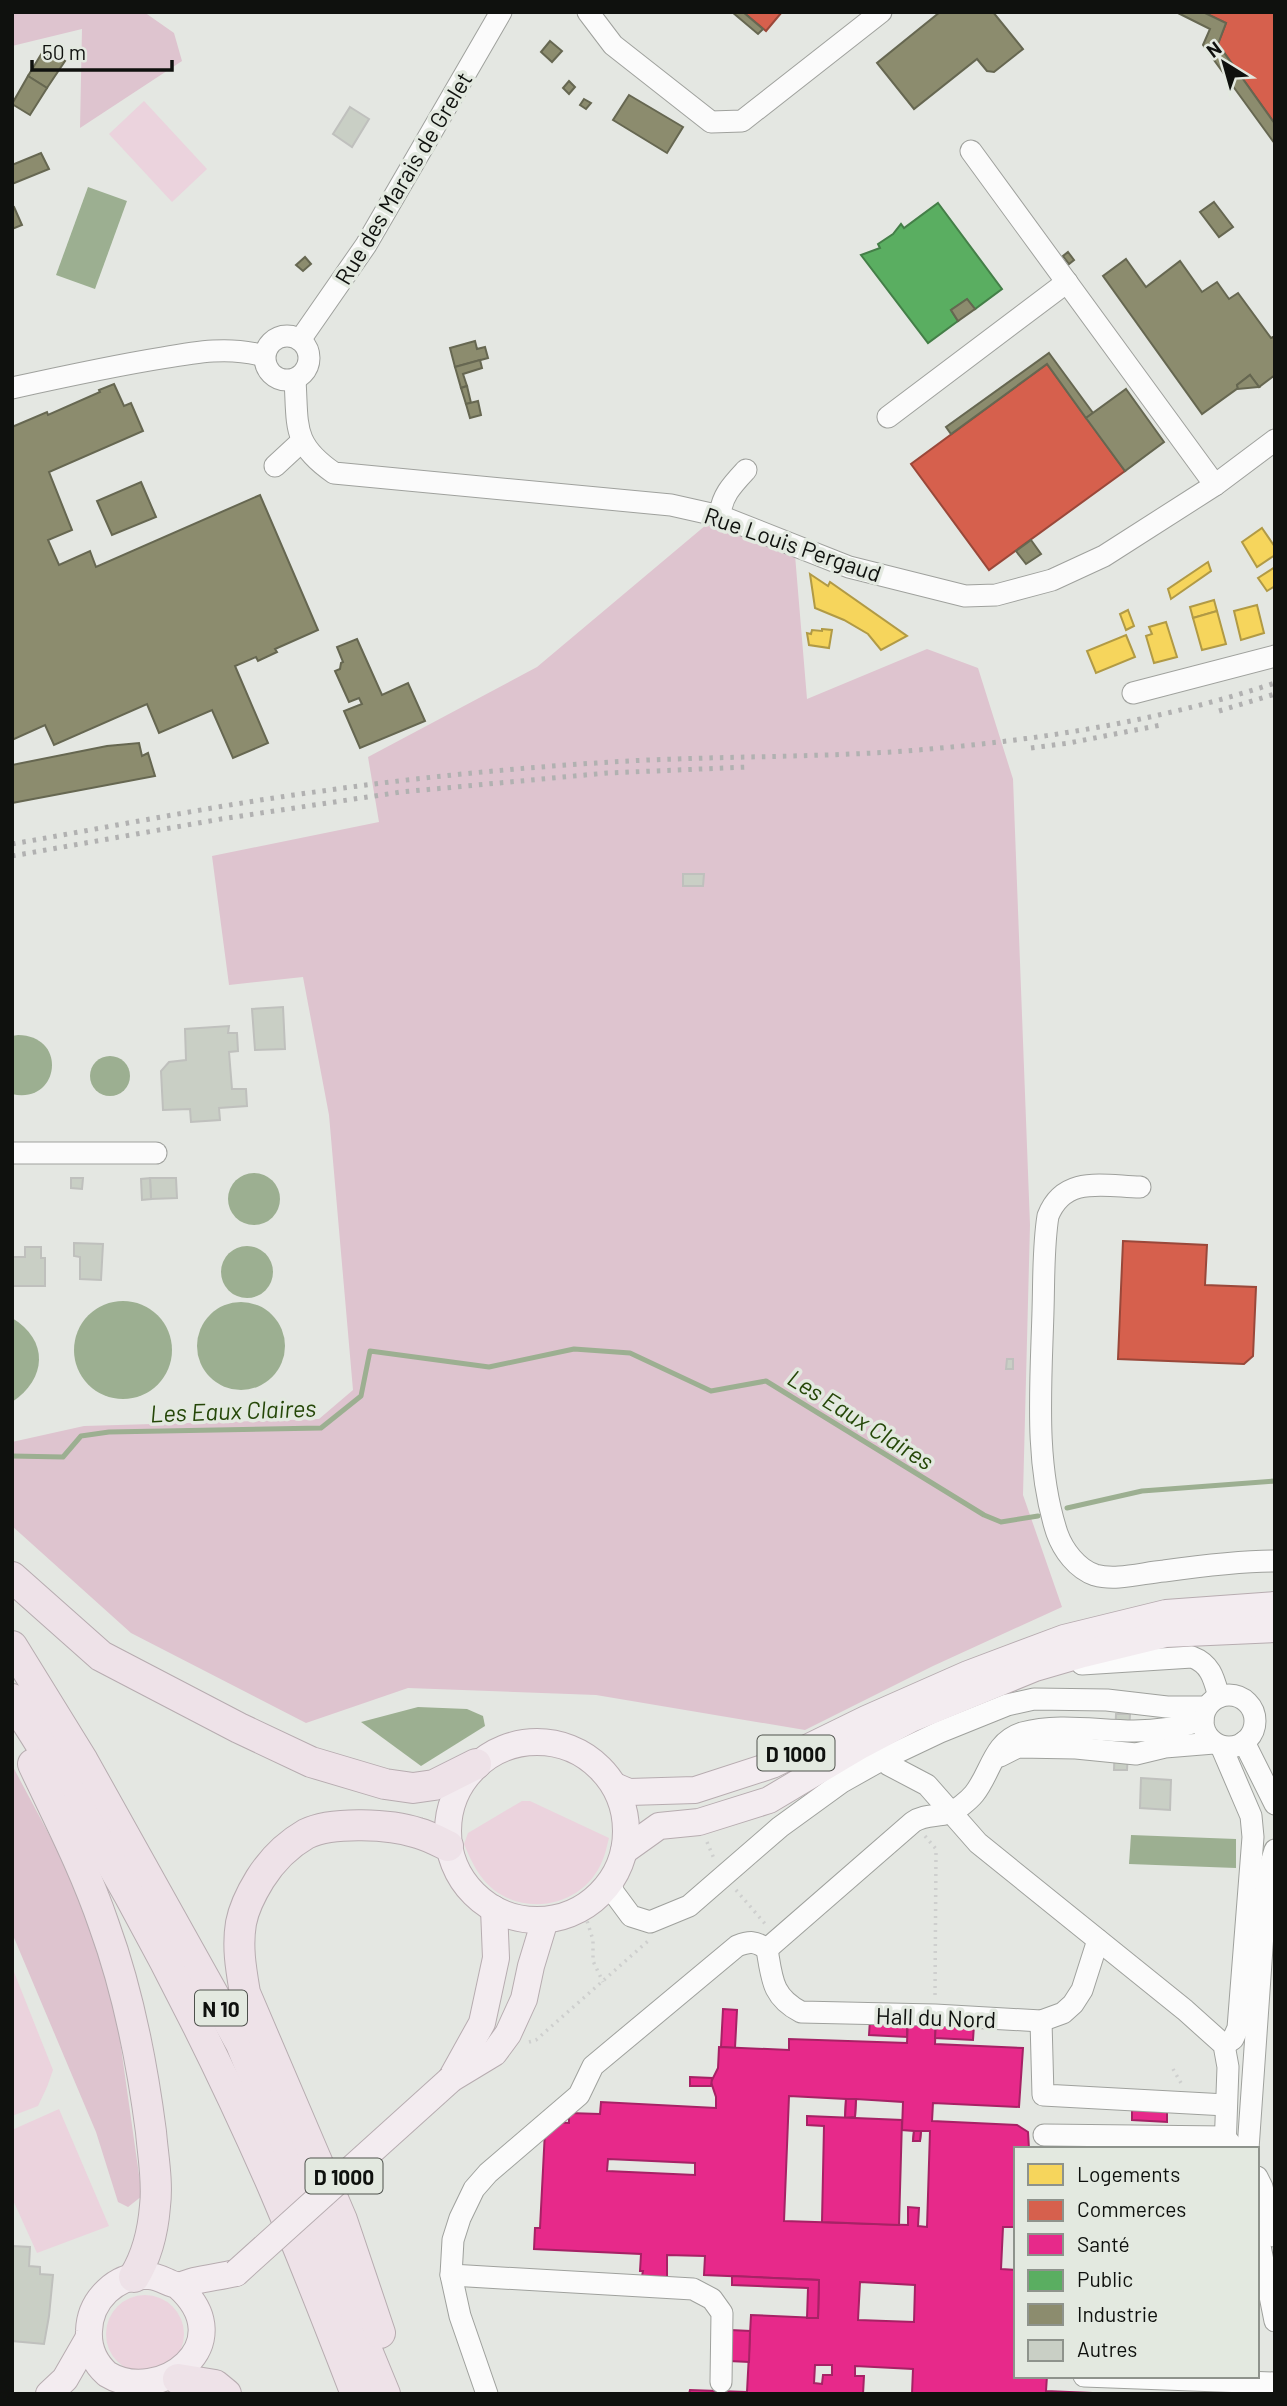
<svg xmlns="http://www.w3.org/2000/svg" width="1287" height="2406" font-family="Barlow,sans-serif">
  <style>
    .green { fill: #ebd3dd }
    .forest { fill: #dec4cf }
    .water { fill: #9caf91 }
    .homes { fill: #f6d55c; stroke: #b19a45; stroke-width: 2 }
    .shops { fill: #d6604d; stroke: #9a483a; stroke-width: 2 }
    .health { fill: #e7298a; stroke: #a62265; stroke-width: 2; fill-rule: evenodd }
    .public { fill: #5aae61; stroke: #447f48; stroke-width: 2 }
    .industry { fill: #8c8c6e; stroke: #666751; stroke-width: 2 }
    .lines { fill: none; stroke-linecap: round; stroke-linejoin: round }
    .stream { stroke: #9caf91; stroke-width: 5 }
    .building { fill: #c9cfc5; stroke: #bfc0bd; stroke-width: 2 }
    .minor-casing { stroke: #9fa19d; stroke-width: 23 }
    .major-casing { stroke: #b7acb0; stroke-width: 28 }
    .highway-casing { stroke: #b7acb0; stroke-width: 32 }
    .path { stroke: #cecfce; stroke-width: 3.5; stroke-dasharray: 2 5; stroke-linecap: butt }
    .minor { stroke: #fbfbfb; stroke-width: 21 }
    .major { stroke: #f3ecf0; stroke-width: 26 }
    .highway { stroke: #eee2e8; stroke-width: 30 }
    .rail { stroke: #b1b1b1; stroke-width: 5; stroke-dasharray: 3.5 7; stroke-linecap: butt }
    .major-bridge-casing { stroke: #b7acb0; stroke-width: 28; stroke-linecap: butt }
    .major-bridge { stroke: #f3ecf0; stroke-width: 26 }
    .labels { text-anchor: middle; dominant-baseline: central; stroke-width: 7; stroke-linejoin: round; paint-order: stroke }
    .shield { fill: #e3e9e0; stroke: #4f524d; stroke-width: 2 }
    .shield-label { font-size: 21px; font-weight: bold; fill: #0f110e }
    .street-label { font-size: 23px; fill: #0f110e; stroke: #e3e9e0 }
    .water-label { font-size: 24px; font-style: italic; fill: #254708; stroke: #e3e9e0 }
  </style>
  <rect width="100%" height="100%" fill="#e4e7e2"/>
  <g class="green">
    <path d="M144,101l63,68 -35,33 -63,-68z"/>
    <path d="M522,1801h8l79,37c-2,7 -3,14 -6,21 -16,44 -72,59 -109,31 -15,-12 -23,-29 -30,-46l4,-11z"/>
    <path d="M12,1967l41,103 -6,17 -9,19 -26,10z"/>
    <path d="M59,2109l50,117 -72,27 -25,-55v-68z"/>
    <circle cx="145" cy="2334" r="39"/>
  </g>
  <g class="forest">
    <path d="M12,12h132l30,21 8,28 -102,67 2,-99 -70,17z"/>
    <path d="M706,525l89,30 12,144 120,-50 51,19 35,111 17,446 -7,270 39,112 -129,59 -128,64 -209,-35 -188,-7 -102,35 -175,-90 -119,-107v-84l72,-16 235,-7 34,-29 -24,-275 -26,-138 -74,8 -17,-129 167,-34 -11,-65 169,-90z"/>
    <path d="M12,1765l56,105 46,128 28,198 -14,11 -10,-5 -22,-70 -84,-199z"/>
  </g>
  <g class="water">
    <path d="M88,187l39,14 -32,88 -39,-14z"/>
    <path d="M18,1035c51,1 41,70 -6,59v-58z"/>
    <circle cx="110" cy="1076" r="20"/>
    <circle cx="254" cy="1199" r="26"/>
    <circle cx="247" cy="1272" r="26"/>
    <circle cx="123" cy="1350" r="49"/>
    <circle cx="241" cy="1346" r="44"/>
    <path d="M12,1318c37,22 35,61 0,84z"/>
    <path d="M418,1707l49,2 16,7 2,10 -64,40 -60,-44z"/>
    <path d="M1131,1835l105,4v29l-107,-4z"/>
  </g>
  <g class="homes">
    <path d="M1262,528l13,19v8l-18,12 -15,-25z"/>
    <path d="M1208,562l3,9 -40,28 -3,-10z"/>
    <path d="M1275,567v19l-8,5 -9,-13z"/>
    <path d="M810,574l18,12 2,-4 77,54 -26,14 -13,-16 -24,-14 -29,-12z"/>
    <path d="M1214,600l3,11 -24,7 -3,-11z"/>
    <path d="M1257,605l7,28 -23,7 -7,-29z"/>
    <path d="M1128,610l6,16 -8,4 -6,-16z"/>
    <path d="M1217,611l9,33 -24,6 -9,-32z"/>
    <path d="M1166,622l11,35 -23,6 -8,-27 6,-2 -3,-7z"/>
    <path d="M822,629l10,1 -3,18 -20,-3 -2,-12 4,1 1,-4 10,1z"/>
    <path d="M1126,635l9,22 -39,16 -9,-22z"/>
  </g>
  <g class="shops">
    <path d="M743,12h39l-16,19z"/>
    <path d="M1203,12h72v112l-57,-80 8,-21z"/>
    <path d="M1047,364l78,107 -136,99 -78,-106z"/>
    <path d="M1123,1241l84,4 -2,40 51,2 -3,69 -9,8 -126,-5z"/>
  </g>
  <g class="health">
    <path d="M723,2009l14,1 -2,38 -14,-1z"/>
    <path d="M908,2018l28,1 -1,25 88,4 -4,59 -86,-4 -1,18 85,4 11,7 1,17h-13v78h-13l-2,42 15,1v106h31l-1,15 70,3h-204l1,-25 -58,-3v10h9l-1,18h-174l1,-4 57,2 4,-77 67,3 1,-38 -115,-5 1,-19 -38,-1v22l-25,-1 1,-5h-3l1,-17 -107,-5 1,-21h5l5,-97 4,-9 20,1v-10l31,1 1,-12 115,6v-11l-5,-15 7,-14 1,-21 70,3v-11l118,4zM789,2096l57,3 -1,19 10,-1 1,-18 47,3 -1,28 12,1 -1,10h7l1,-10h9l-3,96 -9,-1 1,-18 -11,-1v18l-124,-4zM608,2159l87,4v12l-88,-4zM860,2282l55,3 -1,37 -56,-2zM815,2365h17v10h-9l-1,9 -8,-1z"/>
    <path d="M870,2020l37,2v15l-38,-2z"/>
    <path d="M936,2023l38,2 -1,15 -38,-2z"/>
    <path d="M690,2077l22,1 -1,8h-21z"/>
    <path d="M846,2099h10l-1,18 -10,1z"/>
    <path d="M1132,2110l35,2v10l-35,-2z"/>
    <path d="M807,2116l95,4 -3,105 -77,-3 2,-96 -17,-1z"/>
    <path d="M914,2131h7l-1,10h-7z"/>
    <path d="M732,2276l87,4 -1,38h-11l1,-30 -76,-3z"/>
    <path d="M730,2330l20,1 -1,31 -20,-1z"/>
  </g>
  <path class="public" d="M938,203l64,86 -27,20 -8,-10 -16,11 7,11 -30,22 -67,-88 19,-7 -2,-4 15,-10 8,-10 3,4z"/>
  <g class="industry">
    <path d="M732,12h11l20,17 -5,5z"/>
    <path d="M940,12h53l30,37 -29,23 -7,-1 -10,-12 -63,50 -37,-46z"/>
    <path d="M1176,12h27l23,11 -8,21 57,80v20l-72,-99 7,-16z"/>
    <path d="M550,41l12,10 -10,11 -11,-10z"/>
    <path d="M45,48l20,13 -18,27 -19,-12z"/>
    <path d="M28,76l19,12 -17,27 -18,-11z"/>
    <path d="M569,81l6,6 -6,7 -6,-6z"/>
    <path d="M629,95l54,32 -16,26 -54,-33z"/>
    <path d="M584,99l7,4 -5,6 -6,-4z"/>
    <path d="M41,153l8,16 -37,15v-19z"/>
    <path d="M1214,202l19,25 -14,10 -19,-25z"/>
    <path d="M14,207l8,18 -10,4v-21z"/>
    <path d="M1068,252l6,8 -5,4 -6,-8z"/>
    <path d="M305,257l6,7 -8,7 -7,-6z"/>
    <path d="M1126,259l20,28 34,-26 22,31 15,-10 12,17 9,-6 33,45 2,-1 2,2v36l-16,12 -9,-12 -13,10 1,3 -36,26 -99,-138z"/>
    <path d="M967,299l8,10 -17,12 -7,-11z"/>
    <path d="M475,341l2,8 8,-2 3,11 -33,9 -5,-19z"/>
    <path d="M1049,353l44,60 -7,5 -39,-54 -96,70 -5,-7z"/>
    <path d="M480,360l2,8 -19,6 4,12 -6,2 -6,-21z"/>
    <path d="M1250,375l9,12 -21,2 -1,-4z"/>
    <path d="M114,384l10,22 7,-3 12,28 -94,41 23,58 -24,10 11,25 31,-14 6,16 164,-72 58,135 -43,19 2,3 -19,9 -2,-4 -21,9 33,77 -35,15 -21,-48 -53,23 -12,-29 -93,41 -9,-20 -33,15v-313l35,-15 1,3 52,-23 -1,-2z"/>
    <path d="M467,386l4,17 -5,1 -5,-16z"/>
    <path d="M1126,389l38,53 -39,29 -39,-53z"/>
    <path d="M478,401l3,14 -11,3 -4,-14z"/>
    <path d="M141,482l15,35 -44,18 -15,-34z"/>
    <path d="M1031,540l10,14 -15,10 -10,-13z"/>
    <path d="M357,639l25,56 26,-12 17,38 -65,27 -16,-37 18,-7 -3,-6 -10,4 -14,-31 5,-2 1,-6 2,-1 -6,-15z"/>
    <path d="M139,743l3,13 6,-3 7,23 -143,27v-38l95,-19z"/>
  </g>
  <g class="lines">
    <g class="stream">
      <path d="M12,1456l51,1 18,-21 28,-4 212,-4 40,-32 9,-45 119,16 85,-18 56,4 81,38 55,-10 218,134 17,7 37,-6"/>
      <path d="M1067,1508l75,-17 133,-10"/>
    </g>
  </g>
  <g class="building">
    <path d="M350,107l19,12 -17,28 -19,-13z"/>
    <path d="M683,874h21l-1,12h-20z"/>
    <path d="M283,1007l2,42 -30,1 -3,-41z"/>
    <path d="M229,1026l-1,7h9l1,18 -9,1 3,37h14l1,17 -28,2 1,12 -29,2 -1,-13 -27,1 -2,-39 8,-9 17,-2 -1,-31z"/>
    <path d="M71,1178h12l-1,11 -11,-1z"/>
    <path d="M150,1178h26l1,20 -26,1z"/>
    <path d="M150,1178l1,21 -9,1 -1,-21z"/>
    <path d="M74,1243l29,1 -2,36 -21,-1v-22l-6,-1z"/>
    <path d="M25,1247h16v11h4v28h-33v-29h13z"/>
    <path d="M1007,1359h6v10h-7z"/>
    <path d="M1116,1714h14l-3,56h-13z"/>
    <path d="M1141,1778l30,2 -1,30 -30,-2z"/>
    <path d="M12,2246l18,1 -1,19 11,1v7l13,1 -4,41 -5,28 -32,-3z"/>
  </g>
  <g class="lines">
    <defs>
      <g id="minor">
        <path d="M588,12l25,33 98,77 31,-1 139,-109"/>
        <path d="M971,151l244,334"/>
        <circle cx="287" cy="358" r="22"/>
        <path d="M300,340l66,-95 135,-233"/>
        <path d="M295,380c3,47 -3,64 39,93l337,32 49,11 129,51 116,29 31,-1 56,-15 52,-24 111,-71 60,-45"/>
        <path d="M12,388c50,-11 100,-22 150,-30 34,-6 68,-12 102,-2"/>
        <path d="M888,417l179,-135"/>
        <path d="M275,466l27,-25"/>
        <path d="M720,516c1,-20 13,-32 26,-46"/>
        <path d="M1133,693l142,-37"/>
        <path d="M12,1153h144"/>
        <path d="M1140,1187c-37,-1 -76,-12 -92,29 -5,31 -4,63 -5,95 -2,73 -9,152 14,222 6,17 20,36 38,42 21,6 47,-2 69,-4 36,-5 74,-10 111,-10"/>
        <path d="M1082,1664l110,-7c19,7 22,22 27,40"/>
        <circle cx="1229" cy="1721" r="26"/>
        <path d="M1244,1742l31,62"/>
        <path d="M1221,1746l30,70 2,21 -15,191 -5,11 -9,6"/>
        <path d="M1000,1756l18,-9 58,1 60,6 29,-7 49,-4"/>
        <path d="M883,1759l6,6 38,20 51,58 207,167 39,35 4,22 -3,82"/>
        <path d="M610,1883l4,10 17,23 19,6 39,-16 91,-79 62,-45 41,-23 57,-27 67,-27 27,-6 73,1 60,7h39"/>
        <path d="M767,1949l146,-127c12,-8 23,-5 36,-9 7,-2 20,-13 25,-19 17,-21 19,-52 48,-61 37,-10 75,-2 112,-2 23,0 47,-4 69,-11"/>
        <path d="M767,1949c5,30 5,48 34,63l134,3 106,6 22,-8 10,-9 9,-14 16,-50"/>
        <path d="M1041,2021l2,74 183,10"/>
        <path d="M1044,2135l181,2 8,10"/>
        <path d="M1248,2149l19,-273 8,-26"/>
        <path d="M1257,2177l5,10 12,49"/>
        <path d="M1257,2231l18,90"/>
        <path d="M451,2275l242,14 19,10 10,14 -1,69"/>
        <path d="M1084,2376l191,7"/>
        <path d="M487,2394l-27,-78 -9,-41 2,-35 7,-22 14,-29 14,-16 91,-78 14,-29 144,-120c13,-5 18,-5 30,3"/>
      </g>
      <g id="major">
        <circle cx="537" cy="1831" r="89"/>
        <path d="M615,1786l14,6 66,-2 77,-25 94,-46 102,-45 96,-36 102,-25 109,-8"/>
        <path d="M624,1851l35,-25 40,-4 70,-22 89,-53 53,-28 124,-51 48,-14 82,-20 110,-5"/>
        <path d="M452,2077l30,-54 14,-65 -2,-49"/>
        <path d="M451,2079l43,-26 14,-19 16,-35 7,-33 14,-46"/>
        <path d="M178,2286c65,58 -19,120 -71,88 -12,-11 -19,-26 -18,-43 1,-31 27,-57 59,-55 12,0 22,9 30,9 5,1 11,-3 16,-4 14,-3 28,-5 42,-8"/>
        <path d="M49,2394l16,-15 23,-40"/>
      </g>
      <g id="highway">
        <path d="M12,1577l89,79 138,72 72,34 74,22 28,4 21,-3 42,-21"/>
        <path d="M12,1646l71,115 158,283 144,350"/>
        <path d="M12,1699c100,155 187,319 261,488 29,68 56,137 83,207"/>
        <path d="M33,1764c25,53 52,105 71,161 24,66 38,137 47,207 2,24 7,50 4,74 -2,25 -8,50 -21,71"/>
        <path d="M380,2333l-38,-113 -97,-227c-4,-24 -8,-46 -4,-70 3,-16 11,-31 19,-44 12,-19 27,-34 46,-45 26,-13 85,-10 112,-1 11,3 20,8 30,13"/>
        <path d="M178,2379l37,6 11,9"/>
      </g>
    </defs>
    <use href="#minor" class="minor-casing"/>
    <use href="#major" class="major-casing"/>
    <use href="#highway" class="highway-casing"/>
    <g class="path">
      <path d="M925,1836l11,13 -1,147"/>
      <path d="M707,1842l8,19"/>
      <path d="M736,1890l31,36"/>
      <path d="M583,1908l10,32v21l10,21"/>
      <path d="M529,2042l7,-2 112,-99"/>
      <path d="M1173,2069l8,14"/>
    </g>
    <use href="#minor" class="minor"/>
    <use href="#major" class="major"/>
    <use href="#highway" class="highway"/>
    <g class="rail">
      <path d="M1219,711l56,-17"/>
      <path d="M1031,748l38,-5 92,-18"/>
      <path d="M12,844c103,-18 206,-39 310,-53 91,-13 182,-22 274,-28 98,-7 197,-5 295,-11 130,-9 260,-28 384,-69"/>
      <path d="M12,856l209,-37 180,-27 206,-19 141,-6"/>
    </g>
    <defs>
      <path id="major-bridge" d="M236,2273l215,-194"/>
    </defs>
    <use href="#major-bridge" class="major-bridge-casing"/>
    <use href="#major-bridge" class="major-bridge"/>
  </g>
  <g class="labels">
    <g class="shield">
      <rect x="757.5" y="1735.5" width="77" height="35" rx="5"/>
      <rect x="195" y="1990.5" width="52" height="35" rx="5"/>
      <rect x="305.5" y="2158.5" width="77" height="35" rx="5"/>
    </g>
    <g class="shield-label">
      <text x="796" y="1753">D 1000</text>
      <text x="221" y="2008">N 10</text>
      <text x="344" y="2176">D 1000</text>
    </g>
    <g class="street-label">
      <text transform="translate(403 178) rotate(-59)">Rue des Marais de Grelet</text>
      <text transform="translate(793 544) rotate(19)">Rue Louis Pergaud</text>
      <text transform="translate(936 2017) rotate(2)">Hall du Nord</text>
    </g>
    <g class="water-label">
      <text transform="translate(233 1410) rotate(-2)">Les Eaux Claires</text>
      <text transform="translate(861 1419) rotate(32)">Les Eaux Claires</text>
    </g>
  </g>
  <rect width="1287" height="2406" fill="none" stroke="#0f110e" stroke-width="28"/>
  <rect x="1014" y="2147" width="245" height="231" fill="#e3e9e0" stroke="#8e938c" stroke-width="2"/>
  <rect x="1028" y="2164" width="35" height="21" fill="#f6d55c" stroke="#8e938c" stroke-width="2"/>
  <text x="1077" y="2182" font-size="21" fill="#0f110e">Logements</text>
  <rect x="1028" y="2200" width="35" height="21" fill="#d6604d" stroke="#8e938c" stroke-width="2"/>
  <text x="1077" y="2217" font-size="21" fill="#0f110e">Commerces</text>
  <rect x="1028" y="2234" width="35" height="21" fill="#e7298a" stroke="#8e938c" stroke-width="2"/>
  <text x="1077" y="2252" font-size="21" fill="#0f110e">Santé</text>
  <rect x="1028" y="2270" width="35" height="21" fill="#5aae61" stroke="#8e938c" stroke-width="2"/>
  <text x="1077" y="2287" font-size="21" fill="#0f110e">Public</text>
  <rect x="1028" y="2304" width="35" height="21" fill="#8c8c6e" stroke="#8e938c" stroke-width="2"/>
  <text x="1077" y="2322" font-size="21" fill="#0f110e">Industrie</text>
  <rect x="1028" y="2340" width="35" height="21" fill="#c9cfc5" stroke="#8e938c" stroke-width="2"/>
  <text x="1077" y="2357" font-size="21" fill="#0f110e">Autres</text>
  <g transform="translate(1224 63) rotate(323)" stroke="#e3e9e0" stroke-width="5" paint-order="stroke">
  <path d="M0-5L12 26L0 18L-12 26Z" fill="#0f110e"/>
  <text y="-10" font-size="19" font-weight="bold" text-anchor="middle" fill="#0f110e">N</text>
  </g>
  <path d="M32 60v10h140v-10" fill="none" stroke="#0f110e" stroke-width="3.5"/>
  <text x="42" y="60" font-size="21" fill="#0f110e" stroke="#e3e9e0" stroke-width="5" paint-order="stroke">50 m</text>
</svg>
